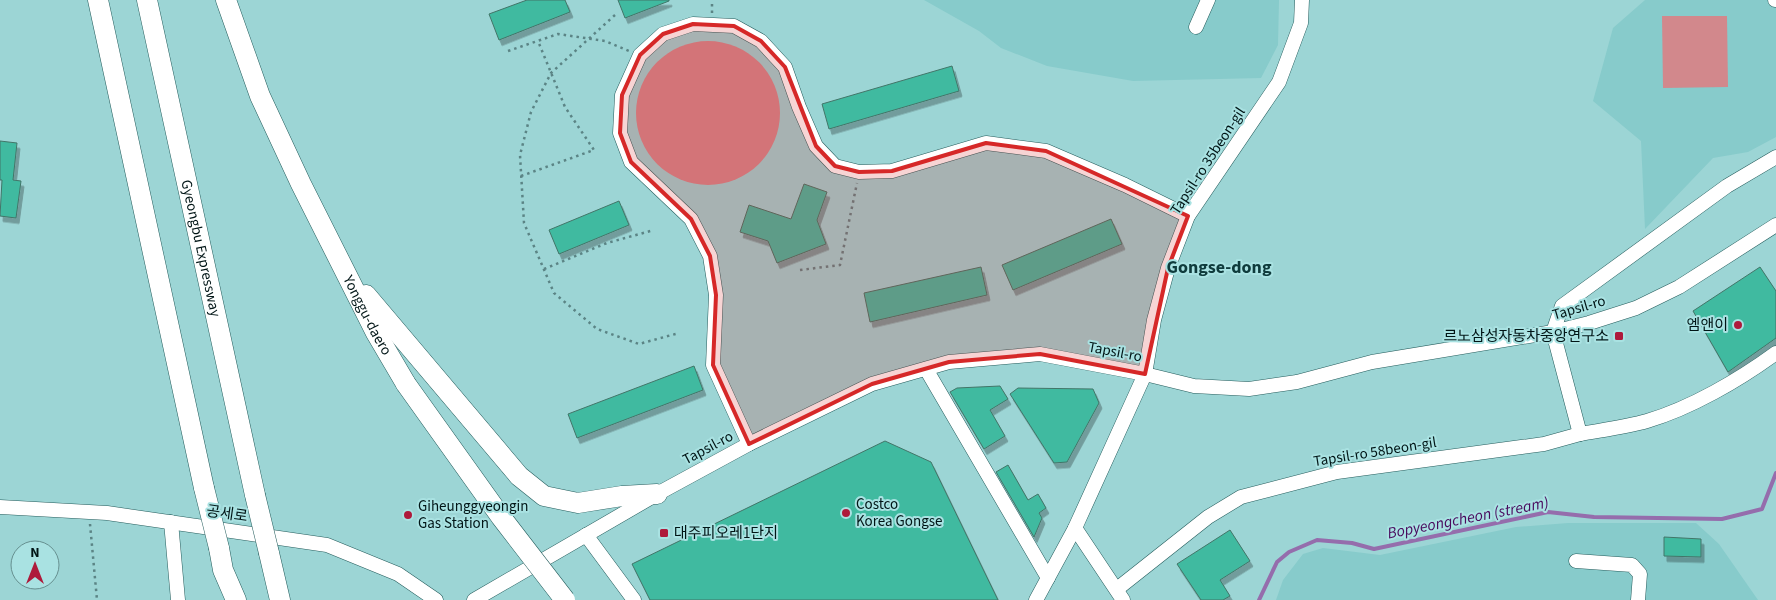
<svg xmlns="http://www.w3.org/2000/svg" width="1776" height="600" font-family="'Source Sans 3','Noto Sans KR',sans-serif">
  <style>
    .built { fill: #87cbcb }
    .green { fill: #d2888c }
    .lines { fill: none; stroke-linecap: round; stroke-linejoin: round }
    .stream { stroke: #956dac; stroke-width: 4 }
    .building { fill: #3fbaa0; stroke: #427568; filter: url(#shadow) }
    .minor-casing { stroke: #255d5d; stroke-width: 15 }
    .highway-casing { stroke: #255d5d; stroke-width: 21 }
    .path { stroke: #5b8485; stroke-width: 2.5; stroke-dasharray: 2.5 4; stroke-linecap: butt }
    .minor { stroke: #fff; stroke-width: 14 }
    .highway { stroke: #fff; stroke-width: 20 }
    .highway-bridge-casing { stroke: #255d5d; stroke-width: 21; stroke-linecap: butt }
    .highway-bridge { stroke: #fff; stroke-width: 20 }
    .marked { fill: #d62828; fill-opacity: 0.2; stroke: #d62828; stroke-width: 4; stroke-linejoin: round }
    .poi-dot { fill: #ae1a3b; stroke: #a9e2e2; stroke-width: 2 }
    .labels { text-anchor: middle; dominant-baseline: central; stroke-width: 4; stroke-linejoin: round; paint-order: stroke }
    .street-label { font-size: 15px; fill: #011516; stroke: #a9e2e2 }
    .poi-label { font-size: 15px; fill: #011516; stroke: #a9e2e2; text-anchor: start }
    .water-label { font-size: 16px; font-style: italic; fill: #490a5d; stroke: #a9e2e2 }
    .quarter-label { font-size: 18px; font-weight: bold; fill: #0f3b3c; stroke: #a9e2e2 }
  </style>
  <defs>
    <filter id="shadow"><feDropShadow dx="3" dy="5.5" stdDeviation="0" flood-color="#0004"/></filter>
  </defs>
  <rect width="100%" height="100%" fill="#9cd5d5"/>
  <g class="built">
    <path d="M924,0h355l-1,45 -17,33 -128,3 -86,-15 -46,-18 -22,-17z"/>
    <path d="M1645,0h131v137l-28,15 -35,6 -68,71 -4,-88 -48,-40 20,-73z"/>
    <path d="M1568,523h128l23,21 39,56h-482l7,-20 20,-26 20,-6 57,7 136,-28z"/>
  </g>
  <g class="green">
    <path d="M1662,16h65l1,71 -65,1z"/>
    <circle cx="708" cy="113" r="72"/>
  </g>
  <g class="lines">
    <path class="stream" d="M1259,600l18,-38 12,-10 28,-12 35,3 22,6 174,-37 46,5 128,2 40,-10 14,-36"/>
  </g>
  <g class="building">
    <path d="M527,0h38l5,12 -71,28 -10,-26z"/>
    <path d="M618,0h51v1l-44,17z"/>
    <path d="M952,66l7,25 -130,38 -7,-25z"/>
    <path d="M0,141l17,2 -4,37 8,1 -5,37 -16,-2 2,-36h-2z"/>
    <path d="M804,184l23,8 -10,28 9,24 -49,19 -9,-22 -28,-9 9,-27 42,14z"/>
    <path d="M619,201l10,24 -70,29 -10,-24z"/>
    <path d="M1111,219l11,25 -109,46 -11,-25z"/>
    <path d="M981,267l6,28 -117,27 -6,-29z"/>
    <path d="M1760,267l16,24v47l-48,34 -35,-61z"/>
    <path d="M694,366l9,24 -126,48 -9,-24z"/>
    <path d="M1000,386l8,13 -18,11 15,26 -21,13 -34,-57 7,-4z"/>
    <path d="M1018,388l75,1 6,14 -32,59 -13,1 -44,-69z"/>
    <path d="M885,441l46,21 67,138h-348l-18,-36z"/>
    <path d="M1008,465l20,35 10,-6 8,14 -7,5 3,5 -8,19 -38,-65z"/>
    <path d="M1230,530l20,31 -30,19 10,16 -7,4h-22l-24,-36z"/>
    <path d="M1664,537l37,2v18l-37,-1z"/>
  </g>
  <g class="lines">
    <defs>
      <g id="minor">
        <path d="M1775,0h1"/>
        <path d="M1196,27l12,-27"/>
        <path d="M1776,157l-49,29 -165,120 -9,26 27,102c22,-4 46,-7 67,-13 44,-13 92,-41 129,-68"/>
        <path d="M926,369l122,209"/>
        <path d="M749,444l-36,-79 3,-70 -6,-39 -19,-37 -60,-57 -11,-29 2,-38 18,-40 23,-21 30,-10 41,2 27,15 24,26 14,40 17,39 19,20 24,6 33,-1 94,-28 60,8 79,34 63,31"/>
        <path d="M0,507l107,6 220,32 71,29 38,26"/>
        <path d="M171,522l7,78"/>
        <path d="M586,535l48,65"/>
        <path d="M1576,561l56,4 8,9 -2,26"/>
        <path d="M1117,589l91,-72 33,-20 96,-25 207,-28 36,-10"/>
        <path d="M474,600l183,-106 92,-50 123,-60 77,-22 91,-8 105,20 49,12 55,3 48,-7 75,-20 181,-30 36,-9 47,-15 43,-21 97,-62"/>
        <path d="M1036,600l39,-72"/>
        <path d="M1123,600l-48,-72 70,-154 9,-54 14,-52 20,-52 91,-134 22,-59 1,-23"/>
      </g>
      <g id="highway">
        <path d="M98,0l106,488"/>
        <path id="s1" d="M147,0l108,495"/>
        <path id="s2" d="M226,0l34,96 41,88 75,149 30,51"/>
        <path d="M366,295l153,181 25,20 34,7 44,-7 35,-2"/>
        <path d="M219,548l4,22 13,30"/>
        <path d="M269,553l11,47"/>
      </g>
    </defs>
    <use href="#minor" class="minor-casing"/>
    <use href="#highway" class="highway-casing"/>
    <g class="path">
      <path d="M712,13v-13"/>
      <path d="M615,15l-64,58 -20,39 -11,43 4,68 30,70 43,36 42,15 40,-11"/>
      <path d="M508,51l50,-17 47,7 24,10"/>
      <path d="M521,176l73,-26 -29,-43 -27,-66"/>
      <path d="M544,269l63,-26 47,-13"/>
      <path d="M800,270l40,-5 17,-82"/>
      <path d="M90,524l7,76"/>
    </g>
    <use href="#minor" class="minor"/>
    <use href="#highway" class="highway"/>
    <defs>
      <g id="highway-bridge">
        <path d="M406,384l95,133 64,83"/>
        <path d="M204,488l15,60"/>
        <path d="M255,495l14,58"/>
      </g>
    </defs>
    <use href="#highway-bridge" class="highway-bridge-casing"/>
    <use href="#highway-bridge" class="highway-bridge"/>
  </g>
  <path class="marked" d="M693,24l41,2 27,15 24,26 31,79 19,20 24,6 33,-1 94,-28 60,8 142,65 -20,52 -23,106 -105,-20 -91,8 -77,22 -123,60 -36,-79 3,-70 -6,-39 -19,-37 -60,-57 -11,-29 2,-38 18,-40 23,-21z"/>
  <g class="poi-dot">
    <circle cx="1738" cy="325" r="5"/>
    <rect x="1614" y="331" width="10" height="10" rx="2.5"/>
    <circle cx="846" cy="513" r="5"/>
    <circle cx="408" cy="515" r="5"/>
    <rect x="659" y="528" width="10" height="10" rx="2.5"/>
  </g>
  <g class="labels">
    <g class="street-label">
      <text transform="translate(1208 161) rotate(-57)">Tapsil-ro 35beon-gil</text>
      <text stroke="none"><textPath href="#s1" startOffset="254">Gyeongbu Expressway</textPath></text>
      <text transform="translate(1579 308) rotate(-16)">Tapsil-ro</text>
      <text stroke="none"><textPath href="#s2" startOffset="346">Yonggu-daero</textPath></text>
      <text transform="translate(1115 352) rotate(11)">Tapsil-ro</text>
      <text transform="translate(708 448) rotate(-28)">Tapsil-ro</text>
      <text transform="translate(1375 452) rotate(-9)">Tapsil-ro 58beon-gil</text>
      <text transform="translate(227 514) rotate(8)">공세로</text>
    </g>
    <g class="poi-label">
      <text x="1728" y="325" text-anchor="end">엠앤이</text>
      <text x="1609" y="336" text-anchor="end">르노삼성자동차중앙연구소</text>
      <text x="856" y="504">Costco<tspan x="856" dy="17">Korea Gongse</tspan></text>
      <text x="418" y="506">Giheunggyeongin<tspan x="418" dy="17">Gas Station</tspan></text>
      <text x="674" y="533">대주피오레1단지</text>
    </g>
    <g class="water-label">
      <text transform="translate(1468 518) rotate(-11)">Bopyeongcheon (stream)</text>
    </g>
    <g class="quarter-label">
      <text x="1219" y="267">Gongse-dong</text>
    </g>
  </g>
  <g transform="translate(35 565)"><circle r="24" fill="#a9e2e2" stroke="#669090"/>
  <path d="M0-4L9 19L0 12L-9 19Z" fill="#ae1a3b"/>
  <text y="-8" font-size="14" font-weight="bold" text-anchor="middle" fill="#011516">N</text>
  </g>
</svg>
